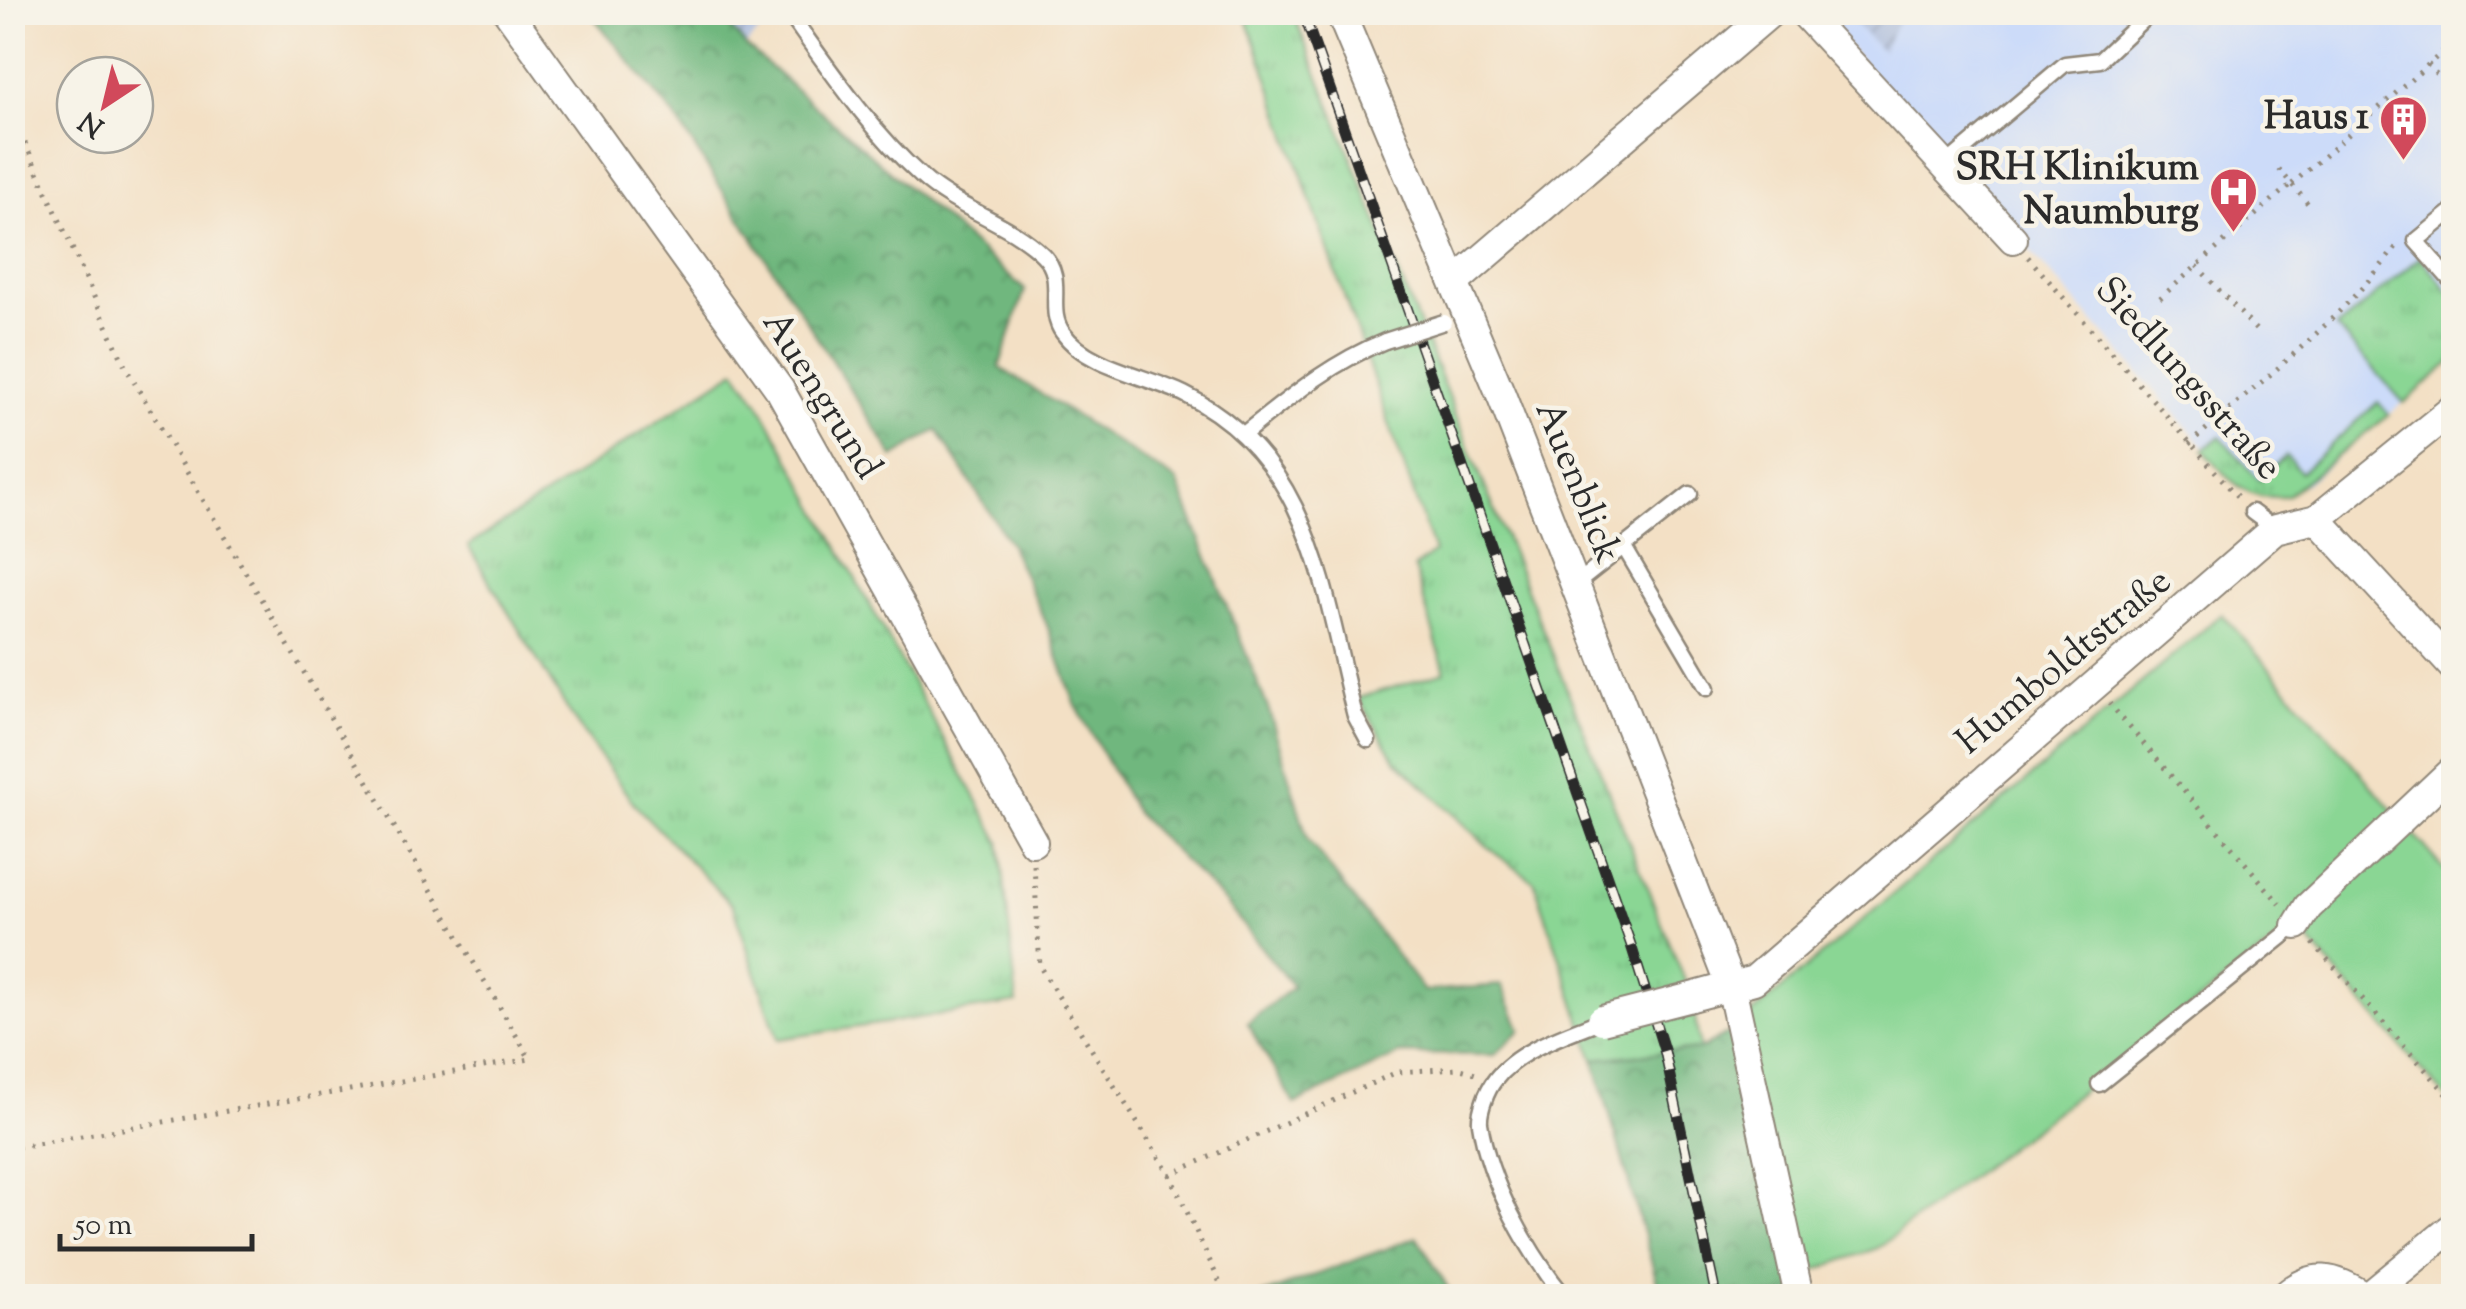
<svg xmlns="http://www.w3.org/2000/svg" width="2466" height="1309" font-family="'Sorts Mill Goudy',serif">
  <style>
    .built { fill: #ccdbf9 }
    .industrial { fill: url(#industrial-furrows) }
    .grass { fill: url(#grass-tufts); stroke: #5a8060; stroke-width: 2.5 }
    .forest { fill: url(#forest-crowns); stroke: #4d7154; stroke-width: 2.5 }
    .green { fill: #8ad694; stroke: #5a8060; stroke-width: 2.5 }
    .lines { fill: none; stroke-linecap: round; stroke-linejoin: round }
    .lane-casing { stroke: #8f8678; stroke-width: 19 }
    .street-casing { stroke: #8f8678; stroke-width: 32 }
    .path { stroke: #8f8678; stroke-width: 5; stroke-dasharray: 2.5 8; stroke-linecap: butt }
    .lane { stroke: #fff; stroke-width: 14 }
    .street { stroke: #fff; stroke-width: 28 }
    .rail-casing { stroke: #2b2b2b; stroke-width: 11 }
    .rail { stroke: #f7f3e8; stroke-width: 8; stroke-dasharray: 22; stroke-linecap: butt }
    .lane-bridge-casing { stroke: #8f8678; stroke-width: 19; stroke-linecap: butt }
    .street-bridge-casing { stroke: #8f8678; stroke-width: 32; stroke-linecap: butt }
    .lane-bridge { stroke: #fff; stroke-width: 14 }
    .street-bridge { stroke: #fff; stroke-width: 28 }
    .labels { text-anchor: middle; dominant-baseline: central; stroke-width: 9; stroke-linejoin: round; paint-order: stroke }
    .poi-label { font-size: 38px; font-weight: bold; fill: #2b2b2b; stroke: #f7f3e8; text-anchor: end }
    .street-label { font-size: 38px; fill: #2b2b2b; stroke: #f7f3e8 }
  </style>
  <defs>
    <pattern id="industrial-furrows" width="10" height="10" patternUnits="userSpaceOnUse" patternTransform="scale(2.5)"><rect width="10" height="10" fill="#b8c5de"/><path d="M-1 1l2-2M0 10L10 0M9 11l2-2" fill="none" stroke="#9ea9bf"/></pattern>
    <pattern id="grass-tufts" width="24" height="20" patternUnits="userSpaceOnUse" patternTransform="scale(2.5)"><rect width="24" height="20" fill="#8ad694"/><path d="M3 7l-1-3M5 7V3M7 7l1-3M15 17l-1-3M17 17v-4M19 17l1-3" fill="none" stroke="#77b880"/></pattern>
    <pattern id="forest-crowns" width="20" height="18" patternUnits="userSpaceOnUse" patternTransform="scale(2.5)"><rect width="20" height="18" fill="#6fb77e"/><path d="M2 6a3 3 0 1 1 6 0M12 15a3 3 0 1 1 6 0" fill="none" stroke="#5b9567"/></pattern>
  </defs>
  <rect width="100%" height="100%" fill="#f7f3e8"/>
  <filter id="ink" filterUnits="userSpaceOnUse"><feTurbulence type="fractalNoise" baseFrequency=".01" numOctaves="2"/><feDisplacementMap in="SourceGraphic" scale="20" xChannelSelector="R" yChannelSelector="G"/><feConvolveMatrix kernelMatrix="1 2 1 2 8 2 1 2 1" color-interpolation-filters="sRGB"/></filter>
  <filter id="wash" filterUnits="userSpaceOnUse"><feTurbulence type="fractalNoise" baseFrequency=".0048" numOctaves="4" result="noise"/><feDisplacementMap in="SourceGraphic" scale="40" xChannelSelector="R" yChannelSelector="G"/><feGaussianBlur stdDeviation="2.25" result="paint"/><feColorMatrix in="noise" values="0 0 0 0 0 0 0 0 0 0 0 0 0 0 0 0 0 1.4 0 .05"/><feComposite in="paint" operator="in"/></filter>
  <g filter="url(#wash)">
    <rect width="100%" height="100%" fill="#f3e0c5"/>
    <path class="built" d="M1818,13h635v348l-147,123 -36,15 -26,-8z"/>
    <g class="industrial">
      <path d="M718,13h61l-34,33z"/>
      <path d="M1844,13h58l-20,38z"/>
    </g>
    <g class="grass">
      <path d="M1245,13h48l399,985 8,51 -106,10 -60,-178 -39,-28 -100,-94 -37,-61 87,-26 -31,-104 20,-16z"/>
      <path d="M2420,257l33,39v65l-49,42 -67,-75z"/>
      <path d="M736,370l23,33 241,439 17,161 -239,36 -45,-133 -99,-102 -60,-84 -106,-174z"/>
      <path d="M2378,402l11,13 -101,80c-41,9 -59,-16 -85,-45l17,-14 39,44 27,-24 15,16z"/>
    </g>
    <g class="forest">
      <path d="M590,13h128l28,33 279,244 -26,77 178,114 92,230 39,129 116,151 78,-6 19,45 -26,25 -95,-1 -106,50 -47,-81 46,-36 -69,-86 -89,-89 -60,-108 -28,-79 -39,-84 -71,-111 -43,27 -219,-340z"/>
      <path d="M1731,1032l77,264h-147l-67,-237 106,-10z"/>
      <path d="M1417,1237l36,59h-194z"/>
    </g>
    <path class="green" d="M2222,614l231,265v227l-157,-180 -418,322 -76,27 -71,-243z"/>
  </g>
  <g filter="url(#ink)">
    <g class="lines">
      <defs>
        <g id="lane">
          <path d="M788,12c41,57 82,118 134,165 35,32 88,45 121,78 24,24 2,54 20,78 25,35 85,43 121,61 129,64 139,197 171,322l13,24"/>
          <path d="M1945,165l120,-101 35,-4 51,-48"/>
          <path d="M2454,210l-38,31 38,43"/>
          <path d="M1245,433c45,-36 87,-71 140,-92"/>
          <path d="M2252,512l23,17"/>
          <path d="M1624,547l83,141"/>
          <path d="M1576,584l114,-90"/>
          <path d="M2099,1084l198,-159"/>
          <path d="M1564,1296c-37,-45 -75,-114 -84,-173 -1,-12 7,-33 15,-43 23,-31 73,-46 107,-60"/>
        </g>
        <g id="street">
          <path d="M508,12l272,378 253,452"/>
          <path d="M1340,12l162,385 229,589 68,310"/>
          <path d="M1803,12l210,227"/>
          <path d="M1455,282l316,-270"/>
          <path d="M2317,519l137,149"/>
          <path d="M2297,925l11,-18 146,-138"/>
          <path d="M1688,998l66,-18 521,-451 42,-10 137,-111"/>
          <path d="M2285,1296c29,-25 48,-19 79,0"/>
          <path d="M2369,1296l85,-70"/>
        </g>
      </defs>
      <use href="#lane" class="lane-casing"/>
      <use href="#street" class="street-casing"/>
      <g class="path">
        <path d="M2428,64l26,31"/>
        <path d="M12,114l114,254 404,691 -518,89"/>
        <path d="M2279,169l30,36"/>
        <path d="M2292,184l162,-142"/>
        <path d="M2028,257l213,244"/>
        <path d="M2197,266l61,66"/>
        <path d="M2160,298l131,-114"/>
        <path d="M2189,444c71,-62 154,-125 210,-201"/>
        <path d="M2109,703l171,201"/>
        <path d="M1034,865l6,102 130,208 56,121"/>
        <path d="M2313,943l141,159"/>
        <path d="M1170,1175l227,-103 60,-4 22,6"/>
      </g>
      <use href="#lane" class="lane"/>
      <use href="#street" class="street"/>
      <defs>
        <path id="rail" d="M1303,12l328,933 34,108 51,243"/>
      </defs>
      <use href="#rail" class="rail-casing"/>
      <use href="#rail" class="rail"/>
      <defs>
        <path id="lane-bridge" d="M1385,341l59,-19"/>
        <path id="street-bridge" d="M1602,1020l86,-22"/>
      </defs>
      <use href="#lane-bridge" class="lane-bridge-casing"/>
      <use href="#street-bridge" class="street-bridge-casing"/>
      <use href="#lane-bridge" class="lane-bridge"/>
      <use href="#street-bridge" class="street-bridge"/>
    </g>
  </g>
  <defs>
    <symbol id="building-pin" viewBox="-11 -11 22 30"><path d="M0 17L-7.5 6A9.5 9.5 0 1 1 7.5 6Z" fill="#d1495b" stroke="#f7f3e8"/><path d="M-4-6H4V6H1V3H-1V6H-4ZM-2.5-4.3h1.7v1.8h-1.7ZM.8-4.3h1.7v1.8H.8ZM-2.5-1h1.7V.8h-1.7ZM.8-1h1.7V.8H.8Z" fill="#fff"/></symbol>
    <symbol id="hospital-pin" viewBox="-11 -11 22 30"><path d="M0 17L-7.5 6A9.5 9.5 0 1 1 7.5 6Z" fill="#d1495b" stroke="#f7f3e8"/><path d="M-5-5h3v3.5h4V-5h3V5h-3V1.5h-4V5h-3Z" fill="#fff"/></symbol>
  </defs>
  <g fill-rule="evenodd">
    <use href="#building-pin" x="2376" y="92" width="55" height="75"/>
    <use href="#hospital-pin" x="2206" y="164" width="55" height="75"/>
  </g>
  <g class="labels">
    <g class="poi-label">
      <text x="2369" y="119">Haus 1</text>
      <text x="2199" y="170">SRH Klinikum<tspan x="2199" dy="44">Naumburg</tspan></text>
    </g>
    <g class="street-label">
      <text transform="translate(2187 380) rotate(48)">Siedlungsstraße</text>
      <text transform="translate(820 396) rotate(58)">Auengrund</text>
      <text transform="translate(1576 483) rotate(68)">Auenblick</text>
      <text transform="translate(2065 663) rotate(-40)">Humboldtstraße</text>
    </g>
  </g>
  <rect width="2466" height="1309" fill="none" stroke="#f7f3e8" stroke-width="50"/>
  <g transform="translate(105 105) rotate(215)"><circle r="48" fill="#f7f3e8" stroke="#a5a39c" stroke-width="2.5"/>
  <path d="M0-8L18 38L0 25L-18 38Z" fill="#d1495b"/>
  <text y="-15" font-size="28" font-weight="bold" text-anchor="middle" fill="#2b2b2b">N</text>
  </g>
  <path d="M60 1234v15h192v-15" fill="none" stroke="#2b2b2b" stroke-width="5"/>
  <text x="75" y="1234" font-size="30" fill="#2b2b2b" stroke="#f7f3e8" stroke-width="8" paint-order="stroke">50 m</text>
</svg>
